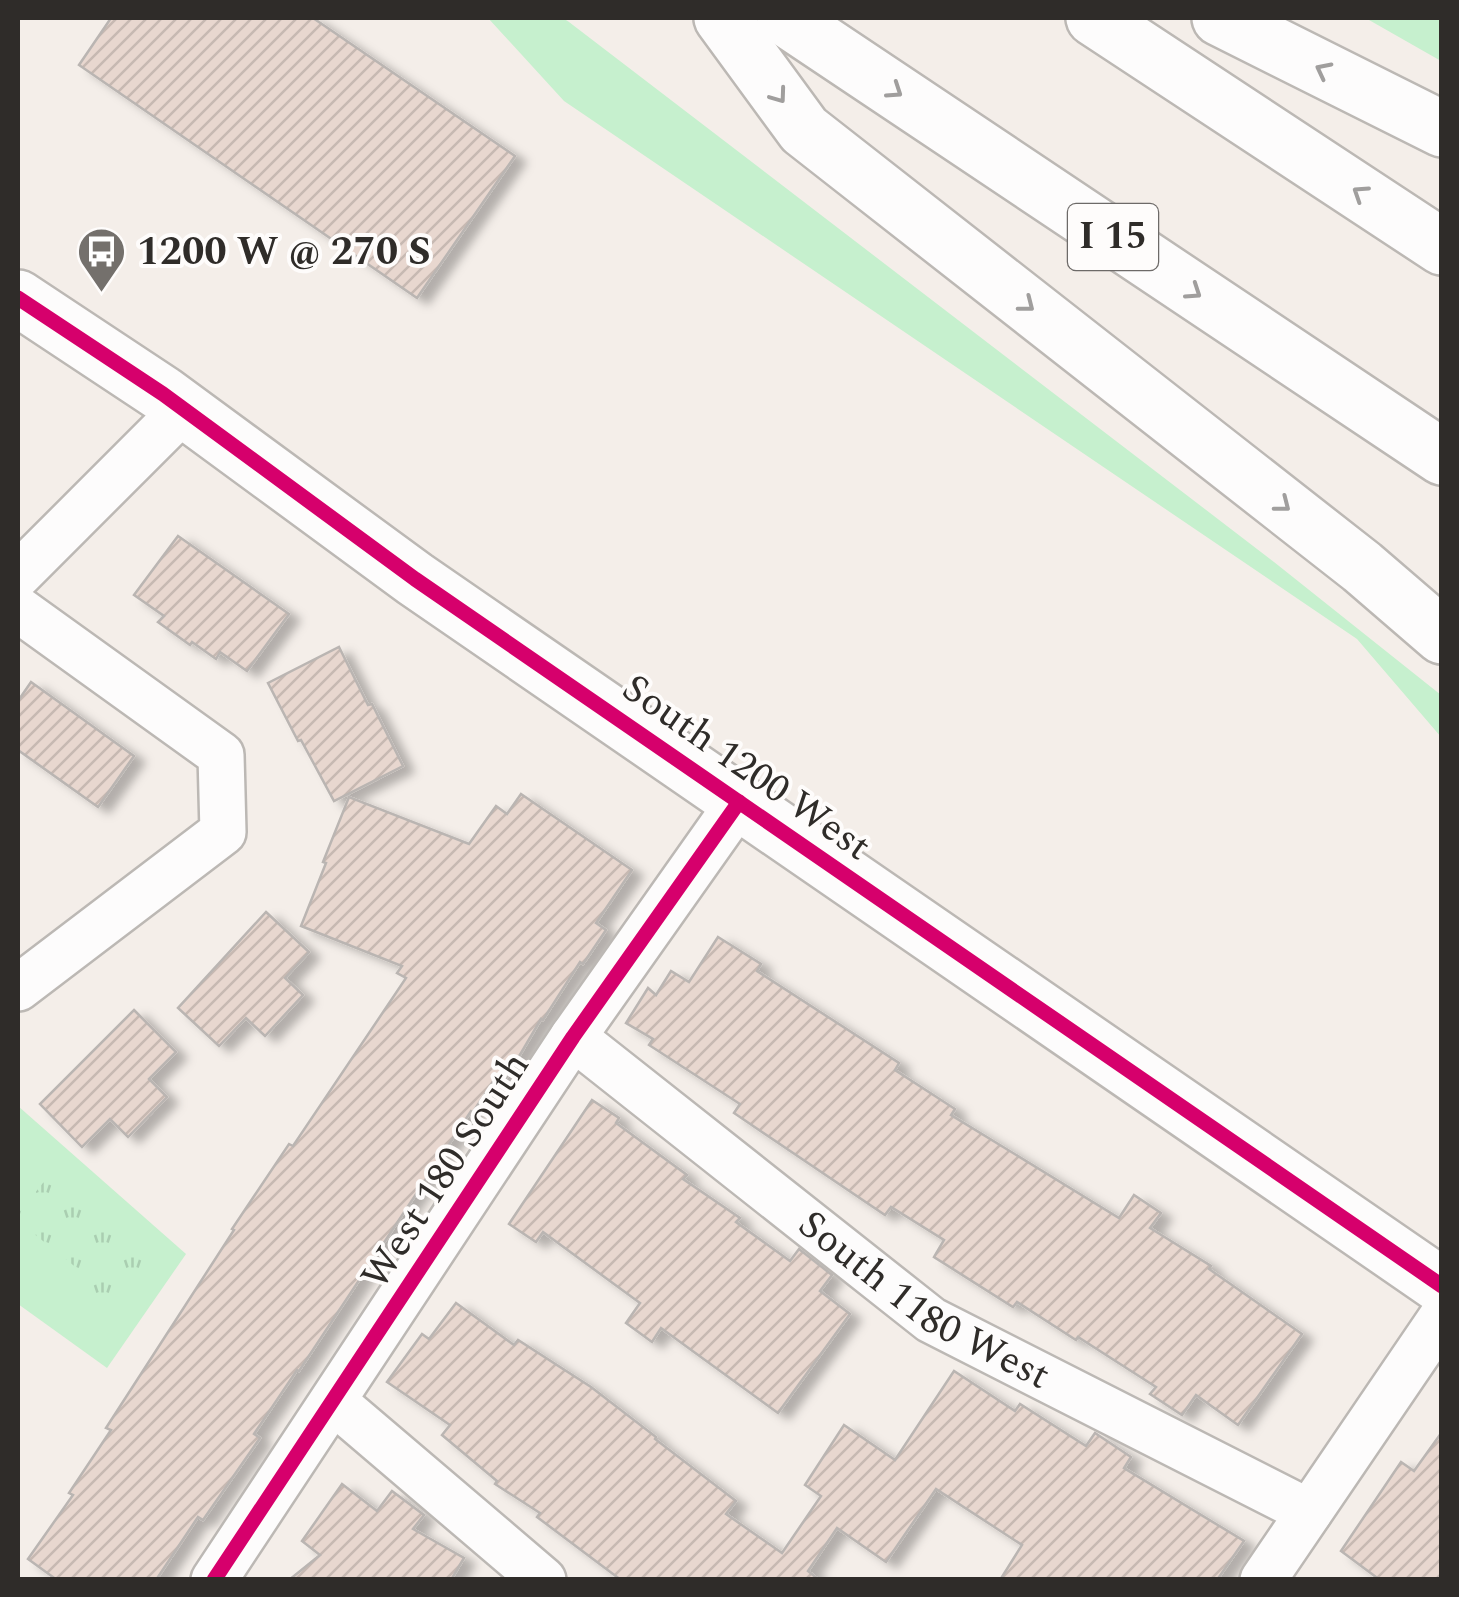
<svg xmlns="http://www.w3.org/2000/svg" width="1459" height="1597" font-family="Spectral,serif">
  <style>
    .green { fill: #c6f0ce }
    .park { fill: url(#park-tufts) }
    .building { fill: url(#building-hatch); stroke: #bab5b2; stroke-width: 2.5; filter: url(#shadow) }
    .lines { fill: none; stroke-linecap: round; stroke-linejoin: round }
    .street-casing { stroke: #bcb8b4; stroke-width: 50 }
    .secondary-casing { stroke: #bcb8b4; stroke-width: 60 }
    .highway-casing { stroke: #bcb8b4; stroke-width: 60 }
    .street { stroke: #fdfcfc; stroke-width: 45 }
    .secondary { stroke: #fdfcfc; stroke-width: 55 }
    .highway { stroke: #fdfcfc; stroke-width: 55 }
    .cycleway-casing { stroke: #fefcfb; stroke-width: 21 }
    .cycleway { stroke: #d6006c; stroke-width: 15 }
    .oneway { stroke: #a09e9d }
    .labels { text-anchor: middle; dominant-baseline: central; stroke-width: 8; stroke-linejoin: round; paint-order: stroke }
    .shield { fill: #fefcfb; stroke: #6d6a68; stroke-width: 2.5 }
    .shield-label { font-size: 38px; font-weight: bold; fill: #2f2c29 }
    .poi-label { font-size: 40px; font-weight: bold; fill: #2f2c29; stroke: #fefcfb; text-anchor: start }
    .street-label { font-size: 40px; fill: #2f2c29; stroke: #fefcfb }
  </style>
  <defs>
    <pattern id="park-tufts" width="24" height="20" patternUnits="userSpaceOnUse" patternTransform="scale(2.5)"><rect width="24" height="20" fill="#c6f0ce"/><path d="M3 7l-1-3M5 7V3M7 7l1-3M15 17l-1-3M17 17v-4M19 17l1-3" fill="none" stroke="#aaceb1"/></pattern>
    <pattern id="building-hatch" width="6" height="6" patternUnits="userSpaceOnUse" patternTransform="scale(2.5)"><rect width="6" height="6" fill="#e8d7cf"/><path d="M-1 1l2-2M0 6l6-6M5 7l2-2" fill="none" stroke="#c7b9b2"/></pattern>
    <filter id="shadow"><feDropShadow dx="11" dy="6" stdDeviation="5" flood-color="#0004"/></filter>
  </defs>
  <rect width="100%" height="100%" fill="#f4eee9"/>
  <g class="green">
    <path d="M488,18h75l6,4 705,540 167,133v42l-84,-98 -793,-538z"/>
    <path d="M1365,18h76v43l-72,-41z"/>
    <path d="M18,1106l168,148 -79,114 -89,-64z"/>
  </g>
  <path class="park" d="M55,1168l107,90 -45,59 -36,-30 7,-10 -70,-56v-7z"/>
  <g class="building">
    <path d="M111,18h202l202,138 -98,142 -338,-233z"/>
    <path d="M178,536l111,78 -42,57 -27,-19 -4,7 -24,-17 -2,3 -32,-23 6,-6 -30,-21z"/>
    <path d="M339,647l29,58 4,-1 31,62 -69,35 -33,-61 -3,1 -30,-58z"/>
    <path d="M31,682l103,74 -36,51 -80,-57v-49z"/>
    <path d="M521,794l111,76 -36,53 10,7 -23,34 -3,-2 -37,58 -2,-1 -37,63 -8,-5 -23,35 -2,-1 -172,260 -2,-1 -43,64 6,4 -57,82 -5,-3 -42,63h-99l-29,-21 45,-64 -4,-2 42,-63 -5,-2 128,-198 -2,-1 57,-85 4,2 113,-168 -9,-5 5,-7 -101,-40 25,-63 -3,-1 26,-65 120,47 27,-38 11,8z"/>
    <path d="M266,912l43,40 -24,26 18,17 -38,41 -19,-18 -27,28 -41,-38z"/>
    <path d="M718,937l43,27 -4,7 142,92 -4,7 60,39 -4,6 168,103 15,-23 27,18 -11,15 61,38 -2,3 93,65 -64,91 -42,-30 -14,20 -32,-21 6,-7 -78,-50 -2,3 -59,-38 -4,5 -79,-50 10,-17 -53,-33 -6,8 -151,-102 6,-9 -91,-59 4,-6 -27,-16 22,-35 8,7 15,-24 18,11z"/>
    <path d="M134,1010l42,42 -27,27 18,18 -39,40 -18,-18 -28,28 -42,-43z"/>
    <path d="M592,1100l27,18 -3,5 71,52 -4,4 57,39 -4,4 54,39 9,-12 33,26 -12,16 30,23 -72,99 -117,-85 -9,14 -26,-19 14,-20 -97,-71 -7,10 -27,-18z"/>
    <path d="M456,1303l58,42 4,-5 73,47 65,50 -1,2 81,62 -10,13 56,39 39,-57 -16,-11 39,-60 51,35 59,-89 61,40 5,-7 66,42 9,-13 36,24 -7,11 120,73 -27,39h-217l22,-35 -86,-56 -50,73 -49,-34 -29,43 11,9h-198l-84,-63 3,-4 -45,-29 2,-3 -55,-46 8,-10 -63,-43 35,-48 7,5z"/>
    <path d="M1442,1432v148h-62l-39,-29 60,-89 13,9z"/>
    <path d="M342,1484l35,27 15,-20 32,24 -11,14 51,29 -13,22h-162l31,-25 -18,-14z"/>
  </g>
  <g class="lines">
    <defs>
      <g id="street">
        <path d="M18,575l165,-165"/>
        <path d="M18,609l203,146 2,77 -205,156"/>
        <path id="s1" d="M573,1037l358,283 378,192"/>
        <path d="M333,1401l210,179"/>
        <path d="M214,1580l359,-543 166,-235"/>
        <path d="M1263,1580l179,-263"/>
      </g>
      <path id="secondary" d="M18,298l145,96 252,185 1027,707"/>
      <g id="highway">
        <path d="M722,18l82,112 558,437 80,69"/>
        <path d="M785,18l657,439"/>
        <path d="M1094,18l348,229"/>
        <path d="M1220,18l222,111"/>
      </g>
    </defs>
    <use href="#street" class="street-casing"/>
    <use href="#secondary" class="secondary-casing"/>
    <use href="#highway" class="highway-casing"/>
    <use href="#street" class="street"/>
    <use href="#secondary" class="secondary"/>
    <use href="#highway" class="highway"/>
    <defs>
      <g id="cycleway">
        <path d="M18,298l145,96 252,185 1027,707"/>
        <path d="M214,1580l359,-543 166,-235"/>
      </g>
    </defs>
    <use href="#cycleway" class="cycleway-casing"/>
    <use href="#cycleway" class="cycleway"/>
  </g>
  <defs><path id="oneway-chevron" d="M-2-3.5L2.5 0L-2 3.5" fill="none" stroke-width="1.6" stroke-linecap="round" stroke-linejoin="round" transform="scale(2.5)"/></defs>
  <g class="oneway">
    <use href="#oneway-chevron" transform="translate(1323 70) rotate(-153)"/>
    <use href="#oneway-chevron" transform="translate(895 91) rotate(34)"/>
    <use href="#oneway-chevron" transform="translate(779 96) rotate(54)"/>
    <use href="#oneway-chevron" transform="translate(1360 193) rotate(-147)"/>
    <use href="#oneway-chevron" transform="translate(1194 292) rotate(34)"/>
    <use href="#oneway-chevron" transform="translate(1027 305) rotate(38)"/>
    <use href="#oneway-chevron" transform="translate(1283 505) rotate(38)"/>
  </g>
  <defs>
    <symbol id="bus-pin" viewBox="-11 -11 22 30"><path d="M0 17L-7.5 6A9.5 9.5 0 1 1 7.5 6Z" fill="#74706c" stroke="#fefcfb"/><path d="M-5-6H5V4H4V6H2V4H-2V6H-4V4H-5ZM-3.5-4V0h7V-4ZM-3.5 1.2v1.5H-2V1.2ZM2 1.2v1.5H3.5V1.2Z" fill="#fff"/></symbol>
  </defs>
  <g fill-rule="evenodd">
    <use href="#bus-pin" x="74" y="224" width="55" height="75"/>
  </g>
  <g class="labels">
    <rect class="shield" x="1068" y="204" width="90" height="66" rx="8"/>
    <g class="shield-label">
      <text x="1113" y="237">I 15</text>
    </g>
    <g class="poi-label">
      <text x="137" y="252">1200 W @ 270 S</text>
    </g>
    <g class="street-label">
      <text transform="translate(746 768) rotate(35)">South 1200 West</text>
      <text transform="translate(446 1171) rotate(-57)">West 180 South</text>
      <text stroke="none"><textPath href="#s1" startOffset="440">South 1180 West</textPath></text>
    </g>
  </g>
  <rect width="1459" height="1597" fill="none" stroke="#2f2c29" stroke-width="40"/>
</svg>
